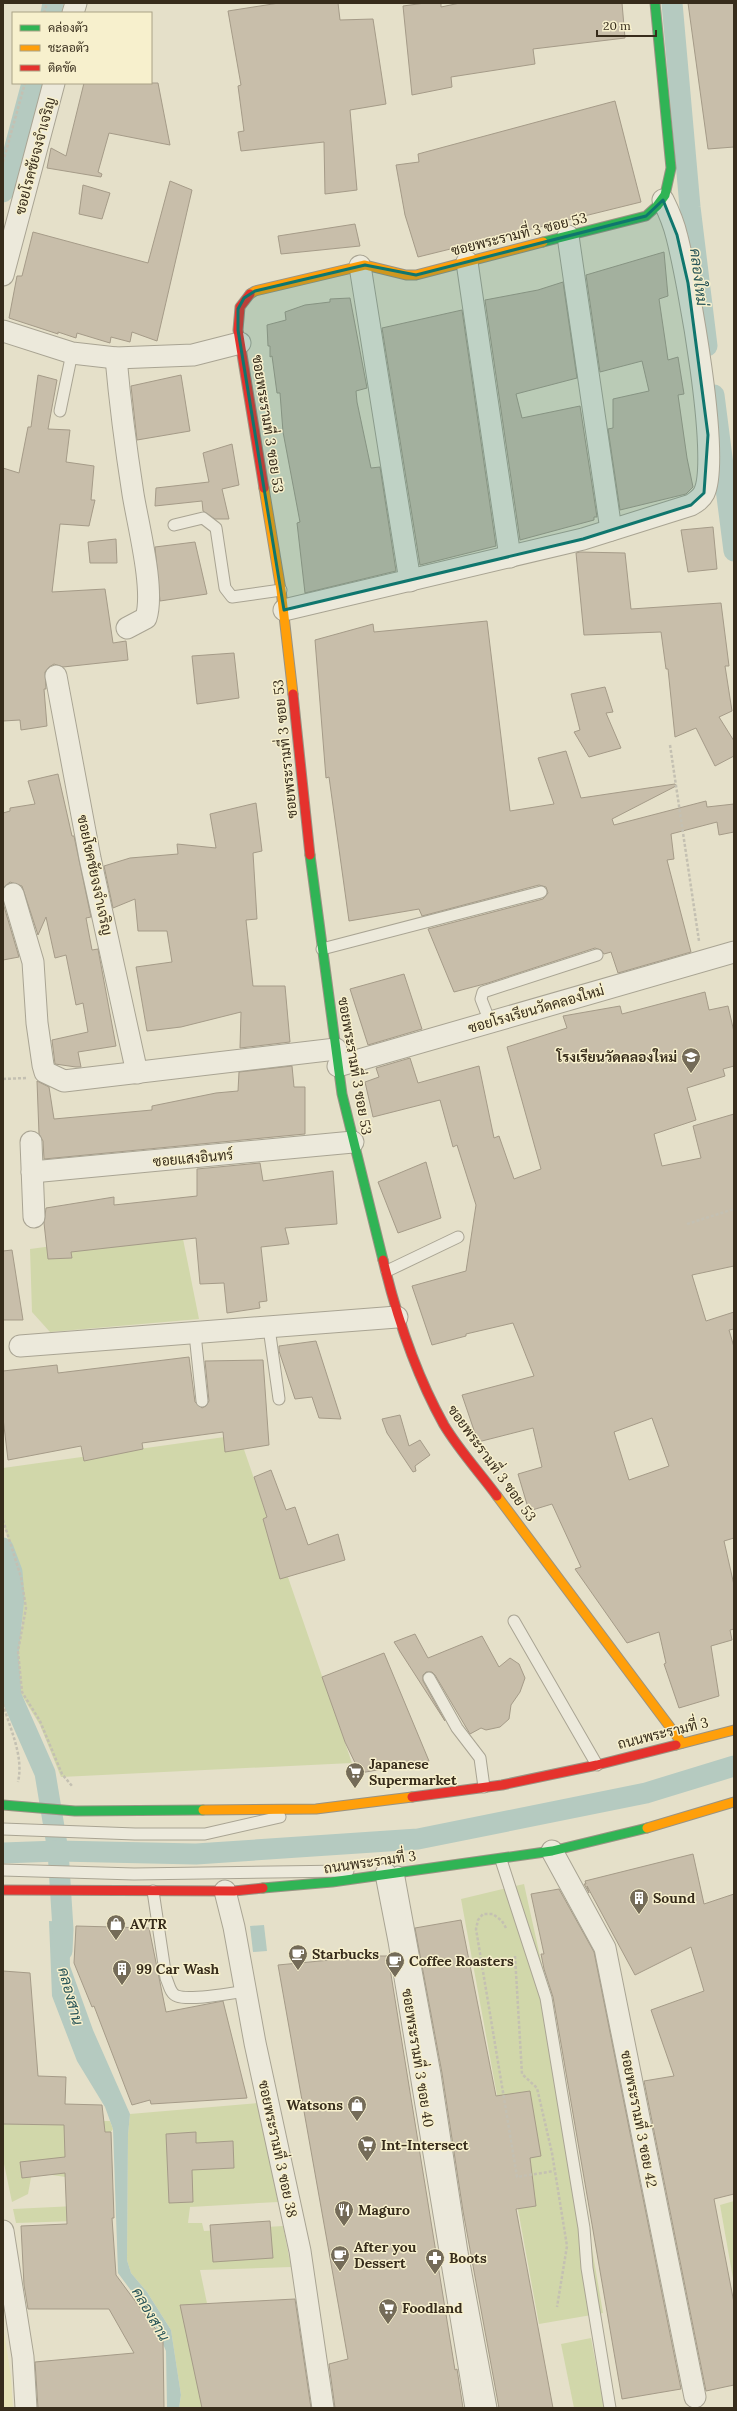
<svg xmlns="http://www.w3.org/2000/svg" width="737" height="2411" font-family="Lora,Sarabun,serif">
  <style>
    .farmland { fill: #e6e2b7 }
    .green { fill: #d1d7aa }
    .water { fill: #b5cac0 }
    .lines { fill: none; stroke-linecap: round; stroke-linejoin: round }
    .canal { stroke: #b5cac0; stroke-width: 21 }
    .building { fill: #c8beaa; stroke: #a59b88; fill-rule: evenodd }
    .lane-casing { stroke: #a9a493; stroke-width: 13 }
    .street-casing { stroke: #a9a493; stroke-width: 23 }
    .fast-casing { stroke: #999383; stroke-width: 11 }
    .slow-casing { stroke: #999383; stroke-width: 11 }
    .jam-casing { stroke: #999383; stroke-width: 11 }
    .path { stroke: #c4c0b2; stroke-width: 2.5; stroke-dasharray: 3 2; stroke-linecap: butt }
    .lane { stroke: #ece9db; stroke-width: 11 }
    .street { stroke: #ece9db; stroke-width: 21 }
    .fast { stroke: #30b455; stroke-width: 9 }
    .slow { stroke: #ff9f0a; stroke-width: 9 }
    .jam { stroke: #e5322d; stroke-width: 9 }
    .marked { fill: #0f766e; fill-opacity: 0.2; stroke: #0f766e; stroke-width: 3; stroke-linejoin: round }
    .labels { text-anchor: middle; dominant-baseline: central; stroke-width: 3; stroke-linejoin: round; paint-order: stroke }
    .street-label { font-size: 14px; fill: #372c1b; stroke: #f7f0cd }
    .poi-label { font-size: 14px; font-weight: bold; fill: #372c1b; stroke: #f7f0cd; text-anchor: start }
    .water-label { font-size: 15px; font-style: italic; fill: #295558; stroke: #f7f0cd }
  </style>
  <rect width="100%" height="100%" fill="#e5e0c9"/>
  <path class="farmland" d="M3,2326l8,50 2,32h-10z"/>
  <g class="green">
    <path d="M181,1229l18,90 -149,13 -18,-20 -2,-63z"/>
    <path d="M239,1435l113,328 -291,14 -21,-52 -19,-31 -4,-43 5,-26v-38l-19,-65v-54z"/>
    <path d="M524,1884l25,113 54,316 -64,11 -78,-425z"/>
    <path d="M258,2103l20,99 -88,5 -2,16h14l2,8 79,-5 8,41 -91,3 29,138h-50l2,-13 -10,-65 -24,-38 -16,-19 -4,-13 1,-125 2,-21z"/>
    <path d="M3,2121h107l3,8 -34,50 -47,-7 -4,22 -16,8 -9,-43z"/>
    <path d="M734,2201v83l-14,-79z"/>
    <path d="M75,2206v15l-59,2 -3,-14z"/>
    <path d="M591,2338l13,69 -30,1 -13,-64z"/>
  </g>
  <g class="water">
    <path d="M49,1921l20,1 1,44 23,64 37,84 -2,21 -1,125 4,13 16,19 24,38 10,65 -2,13h-12l-1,-57 -14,-32 -34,-46 -5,-144 -8,-22 -28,-46 -25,-65z"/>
    <path d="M264,1925l3,26 -14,1 -3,-26z"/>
  </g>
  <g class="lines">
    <g class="canal">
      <path d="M672,3l18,204 17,139"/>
      <path d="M51,13l2,-10"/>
      <path d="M3,192l29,-109"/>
      <path d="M714,395l20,156"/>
      <path d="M3,1548l9,24 2,25 -6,57 3,42 34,77 13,78 5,78 -1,22"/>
      <path d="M3,1853l55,-2 138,3 222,-15 228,-46 88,-27"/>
    </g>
  </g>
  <g class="building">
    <path d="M279,3h59l2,17 33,-1 13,85 -36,6 7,80 -32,4 -1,-52 -83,9 -3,-19 6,-1 -6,-45 3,-1 -13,-74z"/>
    <path d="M425,3h16v4l19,-4h162l3,35 -92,11 2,15 -84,13 1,10 -40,8 -9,-89z"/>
    <path d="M688,3h46v144l-26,2z"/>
    <path d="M84,83h74l12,62 -61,-12 -11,39 4,2 -1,3 -54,-9 4,-20 15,8z"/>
    <path d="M615,101l26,101 -223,55 -13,-42 -9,-50 23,-3 -1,-8z"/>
    <path d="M170,181l22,9 -35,151 -25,-9 -2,10 -19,-5 -1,6 -33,-10 -1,5 -18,-6v2l-49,-16 8,-42h5l11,-44 115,31z"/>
    <path d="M83,185l27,8 -8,26 -23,-5z"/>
    <path d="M355,224l5,22 -79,8 -3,-18z"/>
    <path d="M664,252l4,44 -9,3 9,61 10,-3 6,37 -6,1 9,63 6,29 -7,7 -66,16 -12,-81 5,-1v-29l36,-8 -7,-30 -42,11 -14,-97z"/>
    <path d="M563,282l14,96 -61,16 6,24 58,-12 17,111h-3v3l-74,20 -35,-240 53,-10z"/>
    <path d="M350,298l17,90 -11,3 1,11 14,66 9,-1 16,104 -91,22 -8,-70 3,-1 -17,-90 -3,-39h-3l-5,-37 -2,1v-11h-2l-1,-21 19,-5 -1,-8 20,-7 25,-3v-3z"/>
    <path d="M462,310l34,236 -76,19 -38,-237z"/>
    <path d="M38,375l19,5 -9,49 22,1 -4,32 28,4 -3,34h4l-6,26 -29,-2 -8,68 53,-3 8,54 13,-2 2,19 -65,7 -9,-3 -5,3 -4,5 1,17h-2l3,37 -26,4 -1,-10 -17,1v-253l16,5 9,-46h3z"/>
    <path d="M181,375l9,56 -53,9 -6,-54z"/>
    <path d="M232,444l7,41 -17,4 7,30h-14l-12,-8 -1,-10 -47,5 1,-18 53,-6 -6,-29z"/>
    <path d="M713,527l4,42 -29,3 -7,-42z"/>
    <path d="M116,539l1,24h-27l-2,-21z"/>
    <path d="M195,542l12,52 -47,7 -5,-54z"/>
    <path d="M580,552l45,1 6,56 90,-6 8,63h-4l7,45 -13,6 15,24v15l-19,10 -19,-38 -21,9 -7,-68h-2l-5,-37 -77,3 -8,-82z"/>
    <path d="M487,621l23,190 44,-7 -16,-46 28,-7 15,47 94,-14 1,2 -64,33 2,6 92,-24 1,6 27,-3v28l-15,3 -2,-13 -46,12 3,25 -7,1 24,92 -73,21 -7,-21 -7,2 -3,-4 -6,-2 -107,35 -34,9 -26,-63 115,-30 5,-6 -2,-6 -7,-2 -117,31 -3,-7 -70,12 -20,-144 -3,1 -11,-138 58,-16 1,8z"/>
    <path d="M234,653l5,45 -42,6 -5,-48z"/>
    <path d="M605,687l8,25 -7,1 15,35 -32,9 -15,-25 6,-2 -9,-36z"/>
    <path d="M58,774l14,62h2l17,81 -5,1 6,32 6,-1 18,97 -38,6 3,15h-5l-21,-3 -3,-24 36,-8 -5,-29 -7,2 -10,-50 -11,3 -9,-41 -8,18 -16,-49 -12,-4 -7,6v-75l7,-2v-3l25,-4 -7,-23z"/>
    <path d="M256,803l6,48 -9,2 4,66 -11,1 7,66h32l5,56 -50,6 1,-36 -60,15 -34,4 -11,-64 36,-5 -5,-31h-29l-3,-32 -22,9 -9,-42 26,-8 48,-4 -1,-10 39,4 -6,-34z"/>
    <path d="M3,903l16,54 -16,3z"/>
    <path d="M404,974l18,55 -54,16 -18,-56z"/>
    <path d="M705,992l4,18 19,-4 6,26v34l-11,3 2,7 -38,12 9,32 -42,14 8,32 39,-8 -8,-32 41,-12v152l-42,9 14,46 28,-9v17l-5,1 5,17v191l-10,3 10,44v44l-4,1 2,10 -21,6 8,50 -40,12 -15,-44 2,-1 -7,-31 -32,11 -52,-74 6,-2 -29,-63 -23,7 -11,-37 24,-7 -9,-39 -55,14 -16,-47 72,-19 -21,-53 -47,11v2l-34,9 -20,-59 54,-15 10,-66 -19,-60 -4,2 -13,-47 -67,17 -8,-35 14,-5 -3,-9 34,-10 8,25 61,-17 15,72 5,-2 15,43 27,-10 -34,-122 60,-19 -4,-12 57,-10 2,8zM652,1418l17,48 -40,14 -15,-48z"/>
    <path d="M292,1066l2,21h11v47l-261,25 -1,-18 -4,-7 -2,-53 12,6 5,32 98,-9v-4l64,-13 22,-2 1,-19z"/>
    <path d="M426,1162l15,56 -43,15 -20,-51z"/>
    <path d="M260,1163l3,18 70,-10 4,53 -52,4 4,16 -28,3 6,54 -8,1 1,6 -33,5 -3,-30 -24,1 -4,-46 -125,14 1,6 -24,1 -4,-36 2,-15 68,-11v8l83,-9v-27z"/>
    <path d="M12,1250l11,70h-20v-69z"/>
    <path d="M316,1341l25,78 -22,-1 -7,-21 -17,2 -16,-48v-5z"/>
    <path d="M189,1357l6,45 7,6 4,-2 3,-5 -4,-40 58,-1 6,85 -44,7 -2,-20 -81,11 1,6 -59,12 -3,-15 -73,14 -5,-42v-47l54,-6 1,8z"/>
    <path d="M400,1415l9,31 11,-6 10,15 -15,11 1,5 -3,1 -26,-39 -5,-14z"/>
    <path d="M271,1470l15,40 9,-3 13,38 30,-11 7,26 -65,19 -17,-60 4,-2 -13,-40z"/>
    <path d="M415,1634l13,24 54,-22 17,31 11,-9 9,6 6,14 -5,14 -9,13 -2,14 -9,8 -14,3 -5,-2 -11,6 -35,-59 -3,-3h-6l-3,3v6l22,40 -51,-79z"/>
    <path d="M384,1653l45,108 -69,12 -15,-31 -23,-65z"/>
    <path d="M693,1854l11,50 30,-10v300l-20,5 20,104v82l-28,6 -62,-310 30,-5 -23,-66 53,-19 -13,-44 -56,28 -48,-89 2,7 -5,-9h2l-1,-3z"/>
    <path d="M559,1889l35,63 87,437 -59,10 -69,-402 -9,-28 -3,-15h3l-13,-60z"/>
    <path d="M461,1920l35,176 34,-5 11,65 -11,2 6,48 -20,3 37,199h-54l-36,-197 -21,-138 -27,-145z"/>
    <path d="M76,1926l73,2 17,84 57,-11 24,97 -96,6 -1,-4 -18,5 -38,-99 -2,1 -18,-44z"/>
    <path d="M372,1956h16l67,414 2,-1 6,39h-128l-6,-44 19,-5 -70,-394z"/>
    <path d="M3,1971l27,2 8,103 28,1 -1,27 37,1 3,27h6l3,86h-2l4,57 47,64 1,69h-126l-3,-46 99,-9 -25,-44h-81l-4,-24 -3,-59 46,-2 -2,-51 -43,5 -2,-16 45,-5 -1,-32 -61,-1z"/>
    <path d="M196,2132v11l37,-2 1,27 -42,2 1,32 -24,1 -3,-69z"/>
    <path d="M270,2221l3,37 -60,4 -3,-37z"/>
    <path d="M295,2299l16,109h-109l-22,-103z"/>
  </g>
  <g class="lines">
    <defs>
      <g id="lane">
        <path d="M60,411l12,-58"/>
        <path d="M174,525l29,-7 13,10 9,60 7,9 49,-7"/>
        <path d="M322,949l219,-57"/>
        <path d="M490,1022l-9,-23 2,-7 114,-37"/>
        <path d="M387,1271l71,-34"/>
        <path d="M269,1328l10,71"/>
        <path d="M195,1334l7,67"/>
        <path d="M514,1621l83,144"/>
        <path d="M429,1678l28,50 23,30 4,29"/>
        <path d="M3,1829l132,5h70l75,-17"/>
        <path d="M501,1860l45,138 38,230 3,40 23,140"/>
        <path d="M3,1870l131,4 214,-3"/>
        <path d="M398,1872l37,202 27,178 29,156"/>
        <path d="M153,1891l13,87c3,6 4,16 11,18 13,5 54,-3 69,-5"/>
      </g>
      <g id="street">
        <path d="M73,13l3,-10"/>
        <path d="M568,236l43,294"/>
        <path d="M467,262l43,295"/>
        <path d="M360,266l50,315"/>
        <path d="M3,275l51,-192"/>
        <path d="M3,331l69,22 44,5 77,-3 47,-12"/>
        <path d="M116,358c4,45 10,91 17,136 5,31 22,96 13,124l-19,10"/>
        <path d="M284,610l299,-71 108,-34c5,-3 10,-6 13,-12 17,-34 -16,-213 -27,-256 -3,-13 -8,-25 -14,-37"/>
        <path d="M56,676l34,182 47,215"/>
        <path d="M13,894l20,68 4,61 6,42 2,7 19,9 272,-32"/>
        <path d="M338,1066l396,-114"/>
        <path d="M31,1142l3,75"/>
        <path d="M32,1172l321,-30"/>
        <path d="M20,1346l377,-29"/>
        <path d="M552,1851l53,97 90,449"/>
        <path d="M386,1874l13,67 77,467"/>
        <path d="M225,1891l9,36 21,116 45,208 23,157"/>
        <path d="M3,2231l20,126 3,51"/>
      </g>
      <g id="fast">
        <path d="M543,242l103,-26 11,-10 8,-11 6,-27 -16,-165"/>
        <path d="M310,855l32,239 41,166"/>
        <path d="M3,1805l72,6 128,-1"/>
        <path d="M263,1888l69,-6 220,-31 95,-23"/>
      </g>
      <g id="slow">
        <path d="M250,294l5,-3 110,-26 41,10h10l127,-33"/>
        <path d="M264,488l17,102 12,104"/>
        <path d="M497,1496l185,247"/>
        <path d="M676,1745l58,-15"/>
        <path d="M203,1810l113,-1 96,-12"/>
        <path d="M647,1828l87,-26"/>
      </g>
      <g id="jam">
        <path d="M250,294l-10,13 -2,23 26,158"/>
        <path d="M293,694l17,161"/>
        <path d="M383,1260c14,58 32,113 61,165 15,25 36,48 53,71"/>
        <path d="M412,1797l90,-12 95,-20 79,-20"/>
        <path d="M3,1890l231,1 29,-3"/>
      </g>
    </defs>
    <use href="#lane" class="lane-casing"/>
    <use href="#street" class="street-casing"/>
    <use href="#fast" class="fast-casing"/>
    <use href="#slow" class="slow-casing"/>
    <use href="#jam" class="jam-casing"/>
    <g class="path">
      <path d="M44,13l3,-10"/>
      <path d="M3,162l22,-79"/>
      <path d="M670,745l29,196"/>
      <path d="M3,1079l23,-1"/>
      <path d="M687,1224l47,-15"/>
      <path d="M3,1520l18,57 5,31 -8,43 4,41 18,29 22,53 10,12"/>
      <path d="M3,1704c7,25 21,52 15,78"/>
      <path d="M506,1928l-4,-7 -9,-7h-10l-5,6 -2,9 41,248 37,-6"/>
      <path d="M515,1956l7,118 15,14 15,65 15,93 -10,61"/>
    </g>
    <use href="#lane" class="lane"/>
    <use href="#street" class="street"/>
    <use href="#fast" class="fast"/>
    <use href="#slow" class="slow"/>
    <use href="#jam" class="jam"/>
  </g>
  <path class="marked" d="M663,200l14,35 11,48 20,152 -4,58 -13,12 -108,34 -299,71 -46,-280v-21l6,-11 11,-7 110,-26 51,10 230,-59z"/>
  <defs>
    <symbol id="school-pin" viewBox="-11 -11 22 30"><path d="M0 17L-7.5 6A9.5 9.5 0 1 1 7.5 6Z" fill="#746b58" stroke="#f7f0cd"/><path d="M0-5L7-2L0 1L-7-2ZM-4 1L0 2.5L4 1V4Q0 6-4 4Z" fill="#fff"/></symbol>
    <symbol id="supermarket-pin" viewBox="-11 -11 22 30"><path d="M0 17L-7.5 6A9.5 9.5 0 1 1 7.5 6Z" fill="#746b58" stroke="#f7f0cd"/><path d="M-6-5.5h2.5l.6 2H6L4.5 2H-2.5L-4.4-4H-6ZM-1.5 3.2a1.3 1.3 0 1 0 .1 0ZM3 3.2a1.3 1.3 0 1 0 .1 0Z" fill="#fff"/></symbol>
    <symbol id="building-pin" viewBox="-11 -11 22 30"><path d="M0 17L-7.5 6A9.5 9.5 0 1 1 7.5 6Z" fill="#746b58" stroke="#f7f0cd"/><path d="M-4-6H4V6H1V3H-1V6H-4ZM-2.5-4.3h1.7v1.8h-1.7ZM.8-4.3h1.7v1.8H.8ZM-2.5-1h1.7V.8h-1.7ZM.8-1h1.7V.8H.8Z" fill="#fff"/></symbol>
    <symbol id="shop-pin" viewBox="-11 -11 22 30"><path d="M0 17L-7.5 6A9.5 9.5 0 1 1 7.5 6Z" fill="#746b58" stroke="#f7f0cd"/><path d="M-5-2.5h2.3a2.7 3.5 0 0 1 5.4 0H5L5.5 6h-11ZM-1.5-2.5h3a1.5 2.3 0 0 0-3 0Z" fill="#fff"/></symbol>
    <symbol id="cafe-pin" viewBox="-11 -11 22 30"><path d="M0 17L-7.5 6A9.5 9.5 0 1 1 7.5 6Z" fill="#746b58" stroke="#f7f0cd"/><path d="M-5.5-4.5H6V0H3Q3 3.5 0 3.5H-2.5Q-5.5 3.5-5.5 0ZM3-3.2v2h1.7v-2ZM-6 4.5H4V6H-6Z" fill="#fff"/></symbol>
    <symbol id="restaurant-pin" viewBox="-11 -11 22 30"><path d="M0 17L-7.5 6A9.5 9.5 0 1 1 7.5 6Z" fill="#746b58" stroke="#f7f0cd"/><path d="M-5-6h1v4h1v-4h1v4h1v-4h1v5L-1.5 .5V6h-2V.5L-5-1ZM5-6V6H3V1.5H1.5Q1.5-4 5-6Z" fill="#fff"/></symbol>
    <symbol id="pharmacy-pin" viewBox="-11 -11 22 30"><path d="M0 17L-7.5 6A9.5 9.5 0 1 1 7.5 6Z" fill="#746b58" stroke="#f7f0cd"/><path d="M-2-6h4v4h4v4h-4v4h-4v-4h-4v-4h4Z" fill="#fff"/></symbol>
  </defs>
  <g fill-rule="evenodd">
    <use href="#school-pin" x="680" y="1046" width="22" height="30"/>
    <use href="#supermarket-pin" x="344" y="1761" width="22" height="30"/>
    <use href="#building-pin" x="628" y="1887" width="22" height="30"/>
    <use href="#shop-pin" x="105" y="1913" width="22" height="30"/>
    <use href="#cafe-pin" x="287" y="1943" width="22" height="30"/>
    <use href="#cafe-pin" x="384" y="1950" width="22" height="30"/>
    <use href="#building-pin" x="111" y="1958" width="22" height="30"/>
    <use href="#shop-pin" x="346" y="2094" width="22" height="30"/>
    <use href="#supermarket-pin" x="356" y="2134" width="22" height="30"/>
    <use href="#restaurant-pin" x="333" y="2199" width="22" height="30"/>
    <use href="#cafe-pin" x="329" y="2244" width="22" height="30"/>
    <use href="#pharmacy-pin" x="424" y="2247" width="22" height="30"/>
    <use href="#supermarket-pin" x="377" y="2297" width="22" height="30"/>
  </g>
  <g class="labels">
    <g class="street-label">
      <text transform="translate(35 156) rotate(-75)">ซอยโรคชัยจงจำเจริญ</text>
      <text transform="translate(519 234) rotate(-14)">ซอยพระรามที่ 3 ซอย 53</text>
      <text transform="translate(268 424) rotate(81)">ซอยพระรามที่ 3 ซอย 53</text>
      <text transform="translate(285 749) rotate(-96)">ซอยพระรามที่ 3 ซอย 53</text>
      <text transform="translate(95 875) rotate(78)">ซอยโชคชัยจงจำเจริญ</text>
      <text transform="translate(536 1009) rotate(-16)">ซอยโรงเรียนวัดคลองใหม่</text>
      <text transform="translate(355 1066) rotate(80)">ซอยพระรามที่ 3 ซอย 53</text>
      <text transform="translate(193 1158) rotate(-5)">ซอยแสงอินทร์</text>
      <text transform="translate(492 1463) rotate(54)">ซอยพระรามที่ 3 ซอย 53</text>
      <text transform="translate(663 1733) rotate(-14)">ถนนพระรามที่ 3</text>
      <text transform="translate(370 1862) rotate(-8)">ถนนพระรามที่ 3</text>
      <text transform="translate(418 2058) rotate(81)">ซอยพระรามที่ 3 ซอย 40</text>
      <text transform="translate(639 2119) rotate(79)">ซอยพระรามที่ 3 ซอย 42</text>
      <text transform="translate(278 2149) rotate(78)">ซอยพระรามที่ 3 ซอย 38</text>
    </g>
    <g class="poi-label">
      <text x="677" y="1057" text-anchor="end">โรงเรียนวัดคลองใหม่</text>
      <text x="369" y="1764">Japanese<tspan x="369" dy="16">Supermarket</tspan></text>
      <text x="653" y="1898">Sound</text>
      <text x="130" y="1924">AVTR</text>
      <text x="312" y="1954">Starbucks</text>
      <text x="409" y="1961">Coffee Roasters</text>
      <text x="136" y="1969">99 Car Wash</text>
      <text x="343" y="2105" text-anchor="end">Watsons</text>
      <text x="381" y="2145">Int-Intersect</text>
      <text x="358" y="2210">Maguro</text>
      <text x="354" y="2247">After you<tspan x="354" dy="16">Dessert</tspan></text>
      <text x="449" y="2258">Boots</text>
      <text x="402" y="2308">Foodland</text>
    </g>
    <g class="water-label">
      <text transform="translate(699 277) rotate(83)">คลองใหม่</text>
      <text transform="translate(71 1996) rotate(75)">คลองสาน</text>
      <text transform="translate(151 2314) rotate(60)">คลองสาน</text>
    </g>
  </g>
  <rect width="737" height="2411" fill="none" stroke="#372c1b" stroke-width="8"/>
  <rect x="12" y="12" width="140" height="72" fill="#f7f0cd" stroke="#aaa286"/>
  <rect x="20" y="25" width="20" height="6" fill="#30b455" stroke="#aaa286"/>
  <text x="48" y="32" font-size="12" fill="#372c1b">คล่องตัว</text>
  <rect x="20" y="45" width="20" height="6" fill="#ff9f0a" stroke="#aaa286"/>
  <text x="48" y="52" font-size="12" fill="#372c1b">ชะลอตัว</text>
  <rect x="20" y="65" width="20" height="6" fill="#e5322d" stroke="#aaa286"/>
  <text x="48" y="72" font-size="12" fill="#372c1b">ติดขัด</text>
  <path d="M597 30v6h59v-6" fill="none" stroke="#372c1b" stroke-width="2"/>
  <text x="603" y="30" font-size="12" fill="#372c1b" stroke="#f7f0cd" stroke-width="3" paint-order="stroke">20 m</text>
</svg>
